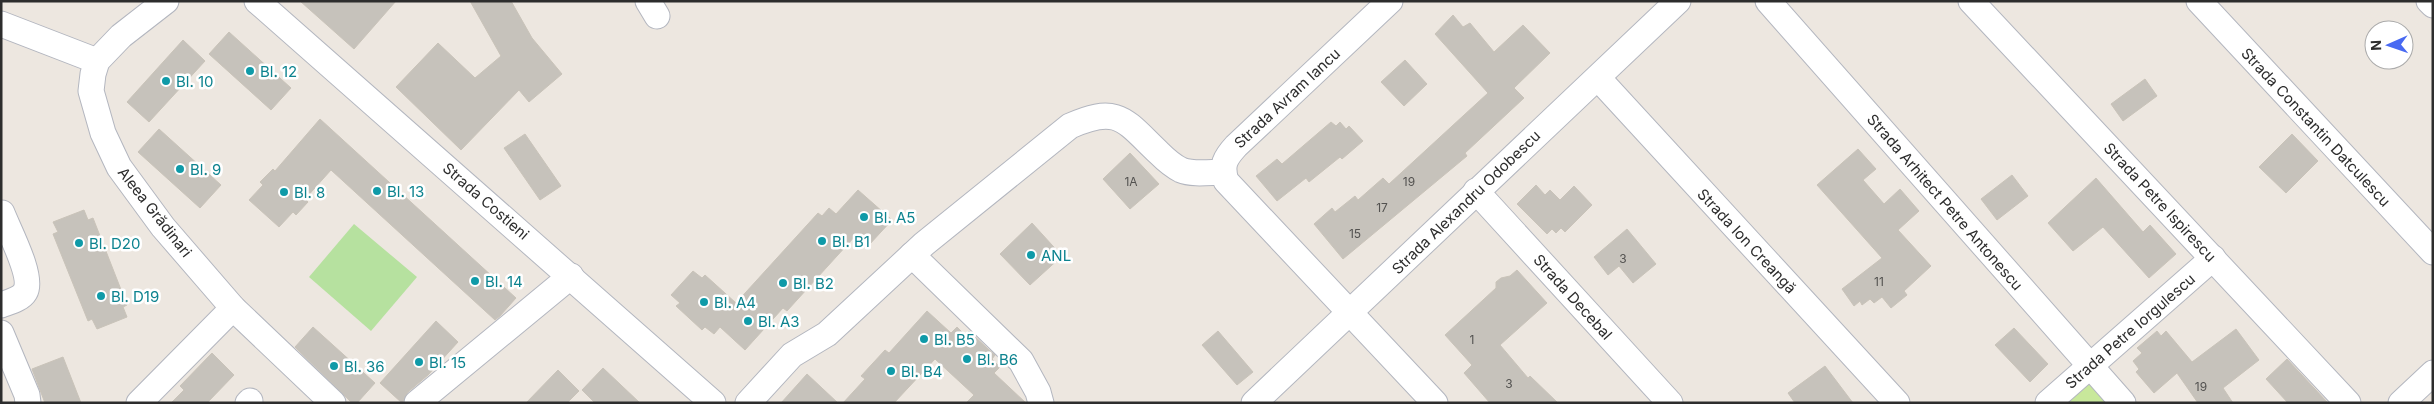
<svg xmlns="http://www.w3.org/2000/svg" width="2434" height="404" font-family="Inter,sans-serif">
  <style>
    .green { fill: #b6e19f }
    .pitch { fill: #c8e89b }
    .building { fill: #c6c2bb; stroke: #c9c3b9 }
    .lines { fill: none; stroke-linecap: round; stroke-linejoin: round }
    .minor-casing { stroke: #b3b6bf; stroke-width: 27 }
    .minor { stroke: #fff; stroke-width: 25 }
    .culture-dot { fill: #0f9aa8; stroke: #fff; stroke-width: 2 }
    .labels { text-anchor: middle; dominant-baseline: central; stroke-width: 5; stroke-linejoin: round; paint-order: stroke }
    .number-label { font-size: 12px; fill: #535250 }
    .culture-label { font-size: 15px; fill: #0d838f; stroke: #fff; text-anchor: start }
    .street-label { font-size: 15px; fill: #2d2d2d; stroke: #fff }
  </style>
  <rect width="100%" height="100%" fill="#ede7e0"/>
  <path class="green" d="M354,224l63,53 -46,54 -62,-54z"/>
  <path class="pitch" d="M2090,366l33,37h-75z"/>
  <g class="building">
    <path d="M300,1h96l-42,48z"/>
    <path d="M470,1h41l21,37 30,36 -33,28 -10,-12 -58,60 -65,-63 42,-44 37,35 26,-22z"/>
    <path d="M1453,15l10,12 7,-4 24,29 29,-27 27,28 -36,35 10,10 -59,55 2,3 -124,103 -29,-35 18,-16 3,4 20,-16 3,4 25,-22 6,6 99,-91 -53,-59z"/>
    <path d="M229,32l62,56 -20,22 -62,-56z"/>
    <path d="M183,40l22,21 -56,61 -22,-20z"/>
    <path d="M1405,60l22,24 -23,22 -23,-24z"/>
    <path d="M2145,79l12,17 -34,25 -12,-17z"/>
    <path d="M320,119l196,179 -16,18 -5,4 -164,-150 -26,29 3,3 -12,13 -3,-3 -14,15 -30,-27 14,-15 -3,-3 13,-13 2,2z"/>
    <path d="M1331,122l5,4 4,-4 6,7 3,-3 14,15 -21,18 -2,-2 -31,25 -3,-4 -29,23 -21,-25 21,-17 5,5z"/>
    <path d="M159,129l62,56 -21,23 -62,-56z"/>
    <path d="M525,134l36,52 -21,14 -36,-52z"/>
    <path d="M2292,134l26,27 -32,32 -27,-26z"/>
    <path d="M1858,149l18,20 -13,11 21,24 16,-15 19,22 -21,19 33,36 -27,25 3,4 -16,13 -9,-11 -8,6 -4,-4 -8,6 -2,-4 -6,5 -12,-17 40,-31 -65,-73z"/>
    <path d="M1130,153l29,31 -29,25 -27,-30z"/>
    <path d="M2012,175l16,21 -31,24 -16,-21z"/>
    <path d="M2096,178l47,54 7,-7 26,29 -27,24 -46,-51 -30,24 -25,-28z"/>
    <path d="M1536,185l9,10 5,-5 10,10 14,-14 18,19 -27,27 -4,-4 -5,5 -4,-4 -5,5 -30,-30z"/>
    <path d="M858,190l34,30 -23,25 -12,-11 -70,77 -4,-3 -38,42 -25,-23 -6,7 -9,-7 -3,3 -26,-24 4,-3 -9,-8 22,-24 9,7 3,-3 31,28 82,-90 4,3 7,-8 7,6z"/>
    <path d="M84,210l4,10 5,-2 34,87 -4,2 4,10 -30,12 -5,-10 -4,2 -35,-87 5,-2 -5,-10z"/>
    <path d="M1032,223l30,33 -32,29 -30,-31z"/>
    <path d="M1627,229l29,35 -23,19 -14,-17 -11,9 -14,-18z"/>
    <path d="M1517,270l30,33 -47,42 28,33 2,-2 28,27h-68l-26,-30 8,-8 -27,-30 51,-47v-6l5,-4 9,-2z"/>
    <path d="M927,311l24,22 6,-6 8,8 4,-4 19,18 7,6 -3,4 8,8 -6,6 32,30h-60l8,-8 -39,-36 -41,44h-51l22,-24 -4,-3 24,-26 4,3z"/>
    <path d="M436,321l22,21 -30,33 -20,17 -6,11 -22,-20z"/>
    <path d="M313,327l62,56 -18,20h-5l-57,-56z"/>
    <path d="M2014,328l34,36 -18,18 -35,-37z"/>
    <path d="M2236,329l23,31 -36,28 10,15h-35l-21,-30 -23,20 -18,-21 3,-3 -6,-8 9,-8 -5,-5 20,-17 4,5 5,-5 26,31z"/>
    <path d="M1218,331l35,41 -16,13 -35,-40z"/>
    <path d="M212,353l22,22 -27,28h-36l13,-13 -4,-4z"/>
    <path d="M63,357l18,46h-36l-13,-34z"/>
    <path d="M2287,359l41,44h-40l-22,-24z"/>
    <path d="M1825,366l28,37h-58l-7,-10z"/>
    <path d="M603,368l37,35h-45l-13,-13z"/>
    <path d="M558,370l21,21 -12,12h-41z"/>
    <path d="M807,374l31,29h-57z"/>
  </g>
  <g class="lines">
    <defs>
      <g id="minor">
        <path d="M166,1l-45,35 -24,25 -4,13 -2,17 12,42 16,34 44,60 70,81 100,95"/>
        <path d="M257,1l456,402"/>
        <path d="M648,1l9,15"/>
        <path d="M1390,1l-154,145c-11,12 -15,19 -10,35l209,222"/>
        <path d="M1768,1l355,402"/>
        <path d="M1971,1l377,402"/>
        <path d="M2199,1l234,251"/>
        <path d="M2429,1l4,4"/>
        <path d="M1,24l96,37"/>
        <path d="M1598,78l299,325"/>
        <path d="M1476,191l194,212"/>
        <path d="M912,255l109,106 17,31 3,11"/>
        <path d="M1,305c8,-3 20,-6 24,-13 9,-15 -17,-63 -23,-79"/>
        <path d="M1,333l26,62 1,8"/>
        <path d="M139,403l94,-95"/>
        <path d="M248,403l2,-2"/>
        <path d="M417,403l154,-127"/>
        <path d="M748,403l44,-48 35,-21 97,-90 146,-118c49,-22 55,-5 89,27 6,6 14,13 22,17 12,5 30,2 42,2"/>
        <path d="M1254,403l424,-402"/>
        <path d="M2048,403l165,-145"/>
        <path d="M2401,403l32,-30"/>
      </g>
    </defs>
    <use href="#minor" class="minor-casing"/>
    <use href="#minor" class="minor"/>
  </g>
  <g class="culture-dot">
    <circle cx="250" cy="71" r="5"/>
    <circle cx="166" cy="81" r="5"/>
    <circle cx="180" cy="169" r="5"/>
    <circle cx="377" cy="191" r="5"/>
    <circle cx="284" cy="192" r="5"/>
    <circle cx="864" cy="217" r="5"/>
    <circle cx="822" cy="241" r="5"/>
    <circle cx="79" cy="243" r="5"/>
    <circle cx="1031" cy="255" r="5"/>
    <circle cx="475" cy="281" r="5"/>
    <circle cx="783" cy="283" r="5"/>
    <circle cx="101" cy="296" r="5"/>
    <circle cx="704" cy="302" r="5"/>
    <circle cx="748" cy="321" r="5"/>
    <circle cx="924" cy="339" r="5"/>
    <circle cx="967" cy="359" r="5"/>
    <circle cx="419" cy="362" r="5"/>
    <circle cx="334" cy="366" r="5"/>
    <circle cx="891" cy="371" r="5"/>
  </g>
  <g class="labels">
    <g class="number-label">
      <text x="1131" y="181">1A</text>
      <text x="1409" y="181">19</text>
      <text x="1382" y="207">17</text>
      <text x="1355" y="233">15</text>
      <text x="1623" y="258">3</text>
      <text x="1879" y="281">11</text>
      <text x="1472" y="339">1</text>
      <text x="1509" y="383">3</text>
      <text x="2201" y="386">19</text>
    </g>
    <g class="culture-label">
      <text x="260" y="71">Bl. 12</text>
      <text x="176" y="81">Bl. 10</text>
      <text x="190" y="169">Bl. 9</text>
      <text x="387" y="191">Bl. 13</text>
      <text x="294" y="192">Bl. 8</text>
      <text x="874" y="217">Bl. A5</text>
      <text x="832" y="241">Bl. B1</text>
      <text x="89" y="243">Bl. D20</text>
      <text x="1041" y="255">ANL</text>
      <text x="485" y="281">Bl. 14</text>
      <text x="793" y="283">Bl. B2</text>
      <text x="111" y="296">Bl. D19</text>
      <text x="714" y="302">Bl. A4</text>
      <text x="758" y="321">Bl. A3</text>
      <text x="934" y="339">Bl. B5</text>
      <text x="977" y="359">Bl. B6</text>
      <text x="429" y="362">Bl. 15</text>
      <text x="344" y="366">Bl. 36</text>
      <text x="901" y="371">Bl. B4</text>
    </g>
    <g class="street-label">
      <text transform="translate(1287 98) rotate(-43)">Strada Avram Iancu</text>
      <text transform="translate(2316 127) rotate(47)">Strada Constantin Datculescu</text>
      <text transform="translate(486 201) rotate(41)">Strada Costieni</text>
      <text transform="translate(1466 202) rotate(-44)">Strada Alexandru Odobescu</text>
      <text transform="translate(1945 202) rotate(49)">Strada Arhitect Petre Antonescu</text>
      <text transform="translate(2160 202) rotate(47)">Strada Petre Ispirescu</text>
      <text transform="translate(155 212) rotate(52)">Aleea Grădinari</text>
      <text transform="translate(1747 241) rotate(47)">Strada Ion Creangă</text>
      <text transform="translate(1573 297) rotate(48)">Strada Decebal</text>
      <text transform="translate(2130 331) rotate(-41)">Strada Petre Iorgulescu</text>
    </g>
  </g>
  <rect width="2434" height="404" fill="none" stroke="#2d2d2d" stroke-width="5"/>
  <g transform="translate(2389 45) rotate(268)"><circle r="24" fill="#ffffff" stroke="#ababab"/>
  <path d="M0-4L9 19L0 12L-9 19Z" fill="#4869f2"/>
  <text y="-8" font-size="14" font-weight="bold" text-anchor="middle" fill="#2d2d2d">N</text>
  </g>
</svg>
